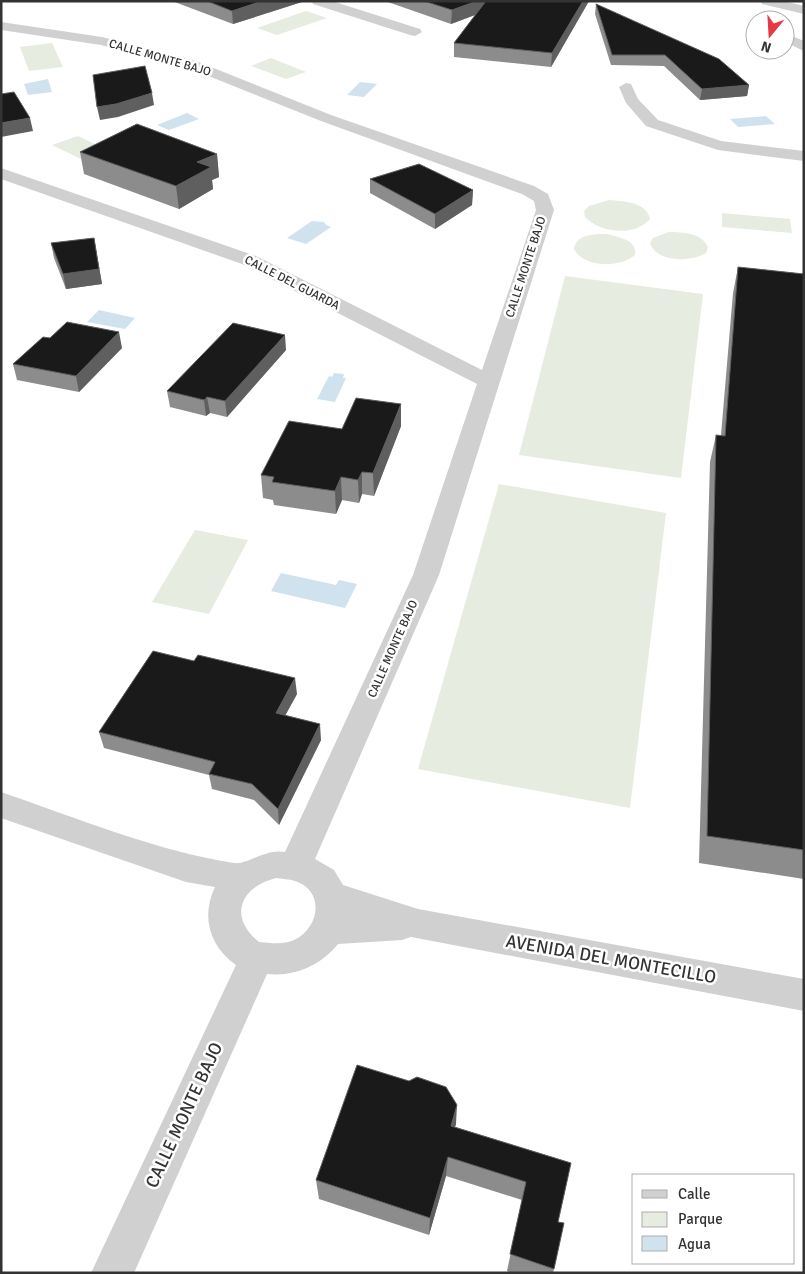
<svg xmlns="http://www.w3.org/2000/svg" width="805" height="1274" font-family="Signika,sans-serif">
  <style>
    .green { fill: #e6ecdf }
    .water { fill: #cfe2ee }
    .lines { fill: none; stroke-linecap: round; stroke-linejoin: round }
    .minor { fill: #d0d0d0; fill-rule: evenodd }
    .wall { fill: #8c8c8c }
    .shaded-wall { fill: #5f5f5f }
    .building { fill: #1a1a1a; stroke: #5f5f5f }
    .labels { text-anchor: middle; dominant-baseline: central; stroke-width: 5; stroke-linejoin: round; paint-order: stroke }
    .far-street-label { font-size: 12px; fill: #333; stroke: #fff }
    .near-street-label { font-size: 18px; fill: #333; stroke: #fff }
  </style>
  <rect width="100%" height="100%" fill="#fff"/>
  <g class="green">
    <path d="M306,11l21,7 -50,17 -20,-7z"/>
    <path d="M52,43l11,24 -34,4 -9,-24z"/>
    <path d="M271,58l35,14 -20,7 -35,-13z"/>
    <path d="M78,136l31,15 -24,10 -33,-16z"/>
    <path d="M609,200c14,1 38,2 41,19 -15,18 -50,14 -65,-2l-1,-6 5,-5z"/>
    <path d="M722,213l68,6 2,14 -70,-6z"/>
    <path d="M669,232c14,0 34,1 39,16l-2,5c-15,9 -49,10 -56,-10l3,-5z"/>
    <path d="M607,234c11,3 31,6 28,21 -15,13 -51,13 -61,-6 2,-15 21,-15 33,-15z"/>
    <path d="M565,276l138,18 -22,184 -162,-23z"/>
    <path d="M499,484l167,29 -36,295 -212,-39z"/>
    <path d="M195,530l53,10 -39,74 -57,-12z"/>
  </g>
  <g class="water">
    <path d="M48,79l4,13 -24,3 -4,-11z"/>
    <path d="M360,82l17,2 -13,13 -17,-2z"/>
    <path d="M187,113l12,6 -30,11 -12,-5z"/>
    <path d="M766,116l9,8 -37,3 -8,-8z"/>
    <path d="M312,221l12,1 2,3 5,2 -25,17 -19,-6z"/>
    <path d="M99,310l36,8 -10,11 -38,-7z"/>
    <path d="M334,373l10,1 -1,4h3l-11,24 -18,-3 12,-23 3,1z"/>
    <path d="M281,573l55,12 3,-5 18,4 -12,24 -74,-17z"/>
  </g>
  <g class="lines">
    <g class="minor">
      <path d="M312,1h20l88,28 2,3 -7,4 -5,-1 -97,-31z"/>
      <path d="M761,1h23l20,5v8l-42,-10z"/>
      <path d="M1,22l101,15 94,24 135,54 203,71 14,8 6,16 -115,365 -124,284 19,11 9,15 75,24 386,70v32l-393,-74 -9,3 -64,4c-17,21 -43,33 -71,30l-133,299h-43l145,-308c-27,-19 -35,-49 -21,-78l-29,-5 -185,-64v-26c76,26 155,59 233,71 14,2 31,-15 51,-11l128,-277 64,-191 -235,-120 -241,-85v-11l255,88 226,114 54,-160 -2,-9 -12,-7 -201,-73 -135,-54 -85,-22 -100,-15zM276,878c6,1 13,1 19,3 31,10 24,48 -1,59 -10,5 -24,3 -35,2 -31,-25 -19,-55 17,-64z"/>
      <path d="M785,33l19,8v10l-19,-9z"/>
      <path d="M626,83l5,1 7,15 20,21 63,21 83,10v10l-86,-11 -72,-24 -20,-23 -7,-16z"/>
    </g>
  </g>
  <g class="wall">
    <path d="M172,1h133l-72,23z"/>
    <path d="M385,1h204l-38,66 -97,-10v-14l21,-28 -24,9z"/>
    <path d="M596,4l153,81 -2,11 -47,4 -36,-34 -53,-1 -16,-51z"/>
    <path d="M80,152l137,2 2,23 -7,3 1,9 -34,20 -95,-35z"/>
    <path d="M370,179l103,11 -1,15 -37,24 -65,-36z"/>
    <path d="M94,238l8,46 -36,5 -12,-31 -3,-15z"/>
    <path d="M738,267l66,7v605l-105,-16 11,-401 6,-27h5l12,-142z"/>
    <path d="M50,338l72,10 -43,44 -62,-12 -4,-16z"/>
    <path d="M286,350l-59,67 -17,-4 -4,3 -36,-9 -3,-16z"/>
    <path d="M401,426l-27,70 -12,-2 -3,9 -17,-3 -6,14 -62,-9 -1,-5 -10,-2 -2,-23 81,-46z"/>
    <path d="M297,694l-12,21 36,25 -42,85 -25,-25 -42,-11 -3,-14 -105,-27 -5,-16z"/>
    <path d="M456,1124l-1,3 116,36 -13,59 6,1 -11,50h-41l-5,-2 15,-71 -76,-24 -17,59 -110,-36 -3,-19z"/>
  </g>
  <g class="shaded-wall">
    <path d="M262,1h43l-72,23 -1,-13z"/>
    <path d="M477,1h12l-1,9 -37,14 1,-14z"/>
    <path d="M583,1h6l-38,66 1,-14z"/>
    <path d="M749,85l-2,11 -47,4 2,-11z"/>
    <path d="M152,93l2,12 -36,12 -18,3 -3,-13z"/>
    <path d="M30,118l3,13 -32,6v-14z"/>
    <path d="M217,154l2,23 -7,3 1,9 -34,20 -3,-23 21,-24z"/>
    <path d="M473,190l-1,15 -37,24v-15z"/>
    <path d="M94,238l8,46 -36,5 -3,-15z"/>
    <path d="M119,332l3,16 -43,44 -3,-16z"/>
    <path d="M285,335l1,15 -59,67 -2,-16z"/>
    <path d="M207,397l3,16 -4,3 -2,-16z"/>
    <path d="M401,404v22l-27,70 -1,-23z"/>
    <path d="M362,472v22l-3,9 -1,-23z"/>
    <path d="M341,477l1,23 -6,14 -1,-23z"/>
    <path d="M295,678l2,16 -19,35 -2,-16z"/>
    <path d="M320,724l1,16 -42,85 -1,-16z"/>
    <path d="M457,1105l-1,19 -7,21 2,-19z"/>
    <path d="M448,1157l-2,19 -17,59 1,-17z"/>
  </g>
  <g class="building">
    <path d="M207,1h55l-30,10z"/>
    <path d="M424,1h53l-25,9z"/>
    <path d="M486,1h97l-31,52 -98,-10z"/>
    <path d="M596,4l123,55 30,26 -47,4 -37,-34h-53z"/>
    <path d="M145,66l7,27 -36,11 -19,3 -4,-32z"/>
    <path d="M14,92l16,26 -29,5v-29z"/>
    <path d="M137,124l80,30 -20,8 14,5 -35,19 -96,-34z"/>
    <path d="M419,164l54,26 -38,24 -65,-35z"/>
    <path d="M94,238l5,31 -36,5 -12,-31z"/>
    <path d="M738,267l66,7v576l-97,-14 9,-401 9,1z"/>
    <path d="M67,322l52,10 -43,44 -63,-12 30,-27 7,1z"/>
    <path d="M233,323l52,12 -60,66 -18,-4 -3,3 -37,-9z"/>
    <path d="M356,398l45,6 -28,69 -11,-1 -4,8 -17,-3 -6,14 -63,-9 2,-5 -13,-2 28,-54 53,8z"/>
    <path d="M153,651l41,10 4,-6 97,23 -19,35 44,11 -42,85 -26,-25 -43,-10 6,-12 -116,-30z"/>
    <path d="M357,1065l52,16 8,-4 29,10 11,18 -6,21 120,37 -13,59 6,1 -10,46 -44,-15 16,-72 -78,-25 -18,61 -114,-38z"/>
  </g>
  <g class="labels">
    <g class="far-street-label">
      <text transform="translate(160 58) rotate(16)">CALLE MONTE BAJO</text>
      <text transform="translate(526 267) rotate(-72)">CALLE MONTE BAJO</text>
      <text transform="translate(292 283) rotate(27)">CALLE DEL GUARDA</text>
      <text transform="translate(393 649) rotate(-66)">CALLE MONTE BAJO</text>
    </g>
    <g class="near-street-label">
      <text transform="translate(611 959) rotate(10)">AVENIDA DEL MONTECILLO</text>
      <text transform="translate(184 1115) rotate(-65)">CALLE MONTE BAJO</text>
    </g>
  </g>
  <rect width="805" height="1274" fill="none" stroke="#333333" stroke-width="5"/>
  <rect x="632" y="1174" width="162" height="90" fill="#ffffff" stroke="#adadad"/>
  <rect x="642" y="1190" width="25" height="8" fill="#d0d0d0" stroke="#adadad"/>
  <text x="678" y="1199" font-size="15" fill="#333333">Calle</text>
  <rect x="642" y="1212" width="25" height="15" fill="#e6ecdf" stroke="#adadad"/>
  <text x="678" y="1224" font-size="15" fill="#333333">Parque</text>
  <rect x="642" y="1236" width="25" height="15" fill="#cfe2ee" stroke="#adadad"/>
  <text x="678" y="1249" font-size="15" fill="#333333">Agua</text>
  <g transform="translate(770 35) rotate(198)"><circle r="24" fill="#ffffff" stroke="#adadad"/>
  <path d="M0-4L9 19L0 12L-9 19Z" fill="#e63946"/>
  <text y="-8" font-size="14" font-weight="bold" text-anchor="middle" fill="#333333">N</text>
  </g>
</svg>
